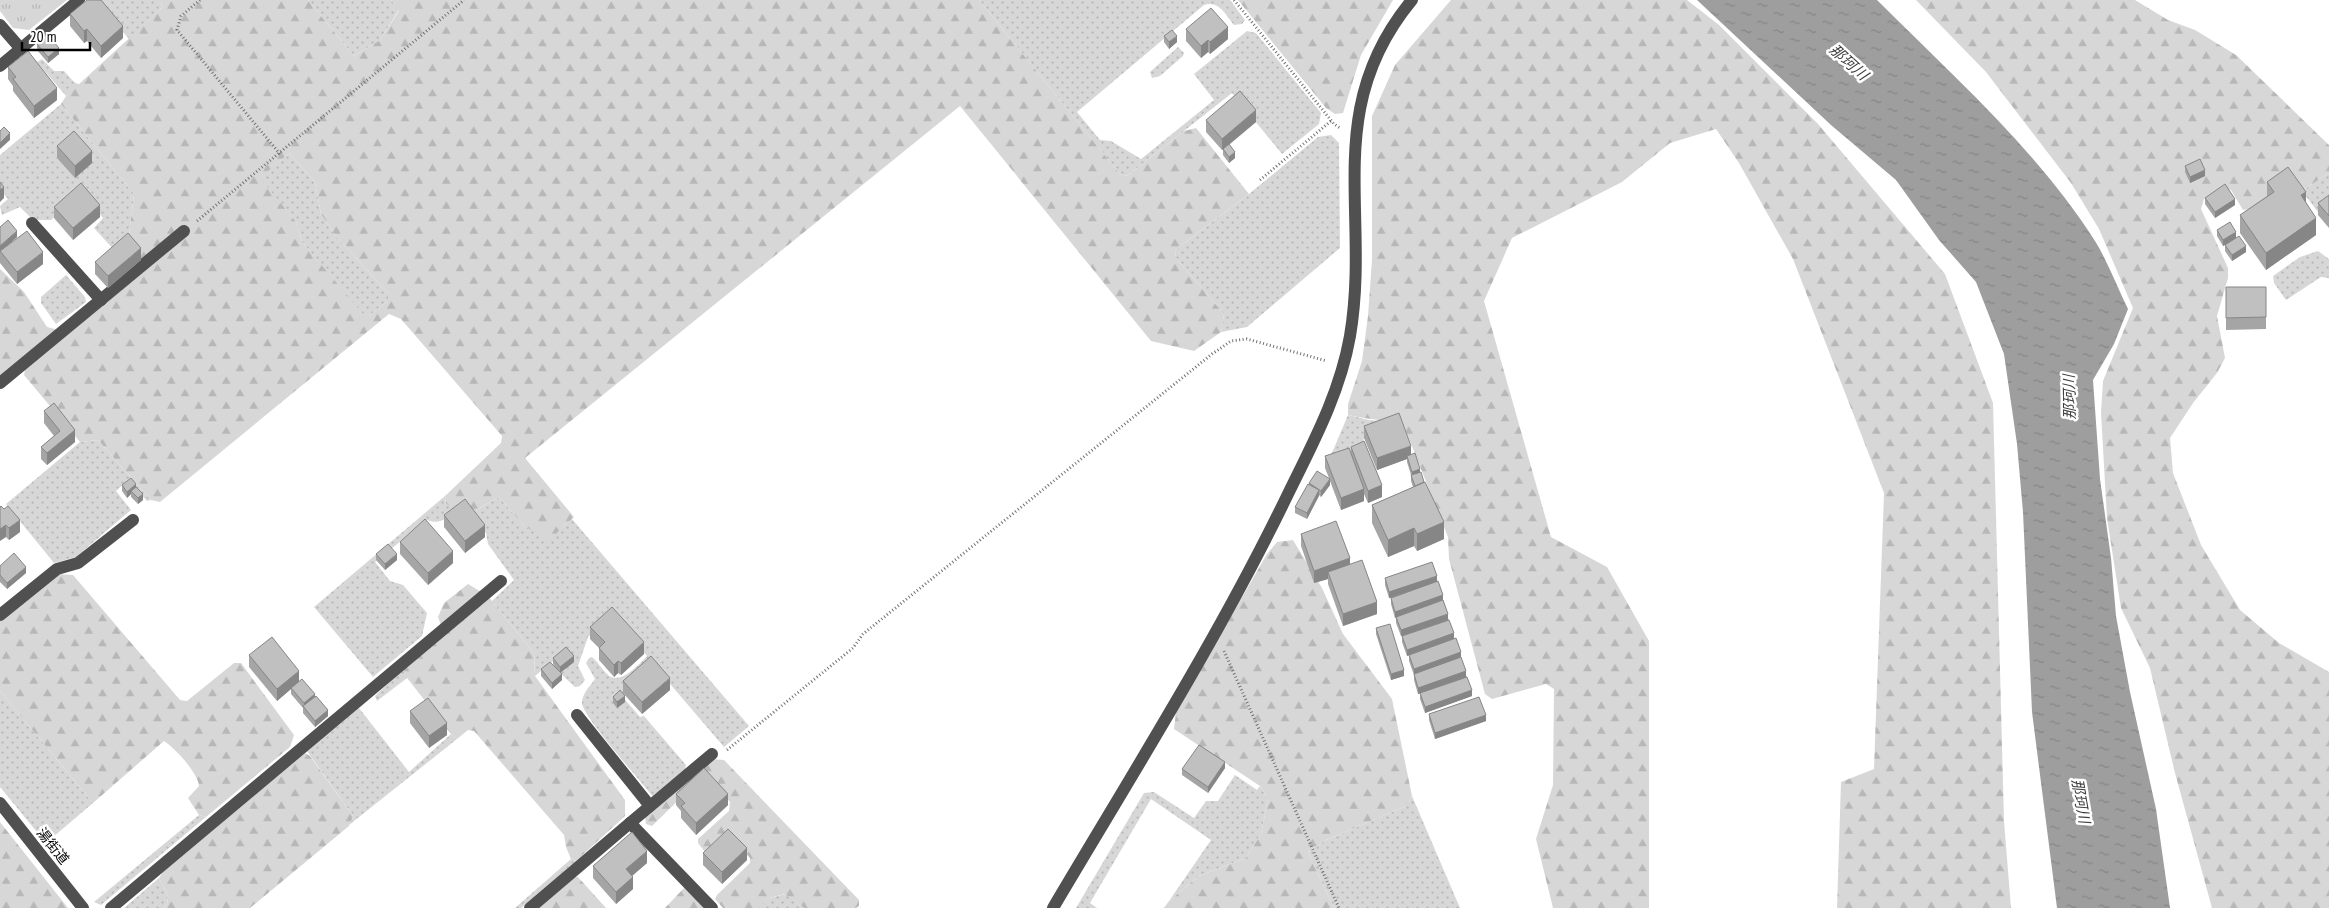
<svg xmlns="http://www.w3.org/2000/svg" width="2329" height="908" font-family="'PT Sans Narrow','Noto Sans JP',sans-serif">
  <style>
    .grass { fill: url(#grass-dots) }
    .forest { fill: url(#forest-firs); fill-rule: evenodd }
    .park { fill: url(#park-tufts) }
    .water { fill: url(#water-ripples) }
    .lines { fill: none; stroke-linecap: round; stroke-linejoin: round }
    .path { stroke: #727272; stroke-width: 3; stroke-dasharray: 1 2.5; stroke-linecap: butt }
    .minor { stroke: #505050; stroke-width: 12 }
    .wall { fill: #a5a5a5 }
    .shaded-wall { fill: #868686 }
    .building { fill: #c0c0c0; stroke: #868686 }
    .labels { text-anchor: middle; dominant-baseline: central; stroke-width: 5; stroke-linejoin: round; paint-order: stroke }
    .street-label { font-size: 14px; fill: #000; stroke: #fff }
    .water-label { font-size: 15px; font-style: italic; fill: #3f3f3f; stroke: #fff }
  </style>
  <defs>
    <pattern id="grass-dots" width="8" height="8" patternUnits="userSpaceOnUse" patternTransform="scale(1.25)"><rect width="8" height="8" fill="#d7d7d7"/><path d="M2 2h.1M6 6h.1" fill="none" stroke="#b7b7b7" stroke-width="1.8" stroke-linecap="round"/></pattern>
    <pattern id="forest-firs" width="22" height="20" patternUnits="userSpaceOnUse" patternTransform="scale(1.25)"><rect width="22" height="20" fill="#d7d7d7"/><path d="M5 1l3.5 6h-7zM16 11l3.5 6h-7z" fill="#b7b7b7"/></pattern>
    <pattern id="park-tufts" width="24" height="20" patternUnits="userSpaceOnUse" patternTransform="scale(1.25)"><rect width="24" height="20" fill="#d7d7d7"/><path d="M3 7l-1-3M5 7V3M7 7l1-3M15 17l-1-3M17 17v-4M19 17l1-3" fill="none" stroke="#b7b7b7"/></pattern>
    <pattern id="water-ripples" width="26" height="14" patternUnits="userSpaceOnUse" patternTransform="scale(1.25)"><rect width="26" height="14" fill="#9e9e9e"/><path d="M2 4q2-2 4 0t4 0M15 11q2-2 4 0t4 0" fill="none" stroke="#868686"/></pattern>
  </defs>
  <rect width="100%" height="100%" fill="#fff"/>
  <g class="grass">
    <path d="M96,0h65l1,8 -33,31z"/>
    <path d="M308,0h83l8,10 -19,30 -26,16z"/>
    <path d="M979,0h251l15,20 -3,4 -8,1c-9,-11 -15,-25 -30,-20l-127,107 23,28 11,1 30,18 73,-59 -20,-26 53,-43 9,2 65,80 -2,11 -37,30 -50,-61 -105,83 -7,-2z"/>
    <path d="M1178,47l6,6 -1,3 -23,20 -8,2 -2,-6z"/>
    <path d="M42,59l12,12h10l10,11 6,3 -14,11 -29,-34z"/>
    <path d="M61,104l73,90 -6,48 -12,10 -22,-24 9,-10 -21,-25 -31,27h-18l-13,-13 -18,8 -2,-9 8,-7 -8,-9v-35z"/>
    <path d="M1331,135l8,8 1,105 -93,79 -26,5 3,-18 -48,-56 -1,-8 74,-56 69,-57z"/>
    <path d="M289,153l26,29 6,32 14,21 53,58v8l-19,15h-5l-62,-74 -5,-19 -38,-45z"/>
    <path d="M2329,173v29l-11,10 -16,-21z"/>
    <path d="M2318,251l11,8v19l-8,-1 -35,23 -12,-17 -1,-7 27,-19z"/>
    <path d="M66,275l19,22 1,5 -30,22 -15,-21v-6z"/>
    <path d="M1348,415l21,5 24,2 -26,12 -4,6 3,11 -37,9z"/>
    <path d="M98,440l53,60 -4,1 -19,-21 -12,11 15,19 -55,47 -22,6 -48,-59 74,-62z"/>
    <path d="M445,496l1,7h11l6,4c-12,8 -22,19 -36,13l-52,42 15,19 13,4 24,28 -5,23 -49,41 -59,-70z"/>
    <path d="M499,497l25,29 25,13 23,-20 177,207 -25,21 -71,-83 -32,31 19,22 4,-1 42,49 -1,5 -32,27c-11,-15 -71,-81 -71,-94 0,-9 8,-17 13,-24l-9,-16 3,-5 3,-1c6,5 13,17 19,20 13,5 28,-13 36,-21l-35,-40 -24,21 -10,29 7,14 -5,6 -5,1 -15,-14 14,-11 -9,-11 -30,25 -1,-23 -42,-52 22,-21 -26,-36 -2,-11 -17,-21 9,-3z"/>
    <path d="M404,668l3,10 -30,23 -2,-5z"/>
    <path d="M0,691l93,112 -47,40 -46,-56z"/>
    <path d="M359,708l50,64 42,-38 6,5 -108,86 4,-9 -46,-65z"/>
    <path d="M1235,775l22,15 3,-4 8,13 -7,35 -15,24 -47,18 -30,25 42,-61 -60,-41 -61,104 7,5h-21l68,-115 10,-1 40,26 12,-17h12z"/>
    <path d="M1412,796l48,112h-126l-26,-56 18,-12 80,-34z"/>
    <path d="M199,815l7,2 -105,88 -7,-3z"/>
    <path d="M571,859l5,2 -55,47h-6z"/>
    <path d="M159,878c5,10 14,20 5,30h-40z"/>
    <path d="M786,894l18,14h-49l14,-10z"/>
  </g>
  <g class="forest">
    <path d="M161,0h147l46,56 26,-16 19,-29 -8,-11h588l141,174 7,2 57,-45 12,-3 53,66 -74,56 1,8 48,56 -3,18 -27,19 -43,-10 -191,-235 -435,352 49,59 -25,23 -25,-14 -25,-29 -21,12 -9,3 -12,-9 -7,4 -4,-4 -1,-7 56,-53 1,-7 -101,-117 -12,-5 -229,188 -9,-2 -53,-60 -18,2 -56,-67 1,-5 -5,-6 -20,14v-109l24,23 23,35 12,3 82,-66 -1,-8 -12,-14 6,-48 -73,-90 5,-8 96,-88zM289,153l26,29 6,32 14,21 53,58v8l-19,15 -5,-1 -62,-73 -5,-19 -37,-45z"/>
    <path d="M1238,0h155l-32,55 -18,58 -8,1 -9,-6z"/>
    <path d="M1451,0h236l32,25 99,99 127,150 48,129 11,418 7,87h-174l4,-126 33,-13 10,-276 -91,-234 -54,-96 -23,-34 -46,14 -48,39 -110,56 -28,63 67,236 56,30 42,74v267h-96l-17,-69 17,-54 1,-96 -8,-5 -54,15 -7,-5 -36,-135 -1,-22 -44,-111c-17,-7 -37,-6 -56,-11v-11l14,-43 6,-45 4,-56v-144l23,-51z"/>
    <path d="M1916,0h219l33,20 27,10 41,25 93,90v28l-27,18 -52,18 -7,1 -12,-20 -10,-3 -17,12 -3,10 27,59v10l-11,38 8,42 -8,15 -24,30 -23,35 3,35 28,72 39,65 39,33 50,29v236h-117l-37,-135 -25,-105 -29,-60 -14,-90 -6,-105 2,-32 30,-73 -34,-79 -28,-46 -85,-111z"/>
    <path d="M1293,540l29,48 21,46 49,65 20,97 -6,10 -80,34 -18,12 26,56h-170l5,-7 30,-25 47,-18 15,-24 7,-35 -8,-13 -86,-57 2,-17 91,-158 10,-12z"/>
    <path d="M59,574l14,1 107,125 7,1 47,-38h7l53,72 -4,12 -84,70 -7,-2 -11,-17 11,-12c-1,-13 -24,-38 -35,-45l-71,62 -93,-112v-71z"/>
    <path d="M468,584l20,12 46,57 1,23 90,124v16l-49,45 -5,-2 -5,-12 -2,-12 -90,-104 -6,-1 -11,9 -6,-5 -47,-60v-6l40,-35 -6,-16 6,-14z"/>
    <path d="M305,753l5,3 43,60 -4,10 -99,82h-86c9,-10 0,-20 -5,-30l4,-6z"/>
    <path d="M712,759l12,1 135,140v6l-3,2h-52l-19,-14 -16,4 -11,10h-35l-8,-9 2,-4 33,-32v-5l-18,-20 -27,14 -7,-9v-4l31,-28 1,-9 -20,-21h-12l-46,45 -6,-2 -1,-8z"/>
    <path d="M0,822l68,86h-68z"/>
    <path d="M573,876l5,1 28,31h-70z"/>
    <path d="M684,888l24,20h-43z"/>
  </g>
  <path class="park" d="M0,0h67l-38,30 -16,-2 -13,-17z"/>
  <path class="water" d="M1697,0h180c76,76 160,150 218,241 13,21 22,46 33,68l-14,35 -21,36 7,99 11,79 5,58 14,76 26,117 14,99h-113l-25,-196 -9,-200 -6,-68 -13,-90 -28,-72 -37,-42 -43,-60 -65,-55z"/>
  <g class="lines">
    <g class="path">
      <path d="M200,0l-19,16 -4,14 103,124"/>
      <path d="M1234,0l100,124 6,4"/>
      <path d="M1260,180l71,-59"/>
      <path d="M197,221l267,-221"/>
      <path d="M1224,651l115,257"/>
      <path d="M727,750l126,-102 10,-14 349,-280 19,-13 16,-2 80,22"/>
    </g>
    <g class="minor">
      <path d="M0,25l21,24"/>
      <path d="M0,66l79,-66"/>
      <path d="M32,223l69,77"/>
      <path d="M0,383l184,-152"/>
      <path d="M0,615l57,-46 21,-6 55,-43"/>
      <path d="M577,715l73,91"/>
      <path d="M0,803l83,105"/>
      <path d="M630,823l82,-69"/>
      <path d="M111,908l390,-327"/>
      <path d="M530,908l100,-85 82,85"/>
      <path d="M1053,908c81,-137 166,-271 235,-414 25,-51 52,-101 62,-158 21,-124 -29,-226 62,-336"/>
    </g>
  </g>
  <g class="wall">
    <path d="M70,14l53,24 -22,20 -14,-17 -3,2 -14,-17z"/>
    <path d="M1186,29l42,10 -18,15 -2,-2 -7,6 -15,-17z"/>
    <path d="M1164,36l13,6 -8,7 -5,-7z"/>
    <path d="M37,44l22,10 -11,9 -11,-13z"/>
    <path d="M8,67l49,33 -23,18 -21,-27v-5l-5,-7z"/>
    <path d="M1206,120l50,2 -27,23 6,13 -6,5 -6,-8v-6l-1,1 -16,-18z"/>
    <path d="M57,146l35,17 -17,15 -18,-20z"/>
    <path d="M2185,166l20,10 -15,7 -5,-11z"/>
    <path d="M2267,182l39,21 10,32 -50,35 -26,-37v-18l27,-19z"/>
    <path d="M2329,195v33l-11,-13v-12z"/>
    <path d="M2205,198l30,7 -20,13 -10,-14z"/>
    <path d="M54,207l46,10 -27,23 -19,-22z"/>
    <path d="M0,227l17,10 -10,9 36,18 -26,20 -17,-21z"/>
    <path d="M2217,230l19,8 10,14 -14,9 -7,-10v-6l5,-3 -7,4 -6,-10z"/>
    <path d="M141,260l-33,28 -13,-14v-12z"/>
    <path d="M2226,287h40v42l-40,1z"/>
    <path d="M44,411l31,31 -28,23 -6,-6v-12l13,-11 -10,-13z"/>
    <path d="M1364,426l47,28 13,28 20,57 -27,12 -3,-5 -26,11 -16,-34v-18l41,-18 -2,-6v-6l-4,-13v-3l-30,11 -13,-32z"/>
    <path d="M1351,447l31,50 -14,6 -4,-9v7l-23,9 -11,-29v4l-9,12 -2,-2 -12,24 -12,-6v-6l14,-22v-2l20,-5 -4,-10v-12l26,-4z"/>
    <path d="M122,485l14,2 7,13 -5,4 -7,-7v-3l-4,4 -5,-7z"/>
    <path d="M0,507l20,25 -11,8 -3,-3z"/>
    <path d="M444,515l41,22 -20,16 -21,-26z"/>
    <path d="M1301,534l49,30 27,50 -34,12 -15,-42v-5l-14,4 -13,-37z"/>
    <path d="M400,542l53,21 -25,22 -28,-31z"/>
    <path d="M376,554l21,6 -12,10 -9,-10z"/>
    <path d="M0,566l26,7 -19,16 -7,-7z"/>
    <path d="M1385,578l52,4 6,18 11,39 7,18 11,39 -47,17 -5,-14v-6l4,-1 -6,2 -4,-14v-5l-5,-14v-6l-2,1 -5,-14v-6h-1l-5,-13v-5h-1l-4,-14v-6h-2l-4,-13z"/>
    <path d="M590,627l54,27 -23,21 -3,-2 -4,4 -15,-17v-12l-9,-9z"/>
    <path d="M1376,628l28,48 -13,4 -15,-46z"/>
    <path d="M249,655l50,26 16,16 13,19 -13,11 -12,-14v-5l-12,-14v-5l-14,12 -28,-34z"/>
    <path d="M553,658l21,4 -14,11 2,7 -10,9 -11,-13v-7h16l-4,-5z"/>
    <path d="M623,681l47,9 -28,24 -19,-21z"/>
    <path d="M613,697l12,5 -8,6 -4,-5z"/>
    <path d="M410,711l37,24 -18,13 -19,-25z"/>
    <path d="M1429,714l57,7 -51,18 -6,-19z"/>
    <path d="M1225,768l-17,25 -26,-18v-6z"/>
    <path d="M676,794l52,11 -32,30 -15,-17v-7l-5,-6z"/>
    <path d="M703,853l44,7 -25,24 -19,-19z"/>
    <path d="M647,863l-15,13 1,13 -17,15 -23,-26v-12z"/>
  </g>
  <g class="shaded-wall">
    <path d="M123,26v12l-22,20v-12z"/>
    <path d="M1228,27v12l-18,15v-12z"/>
    <path d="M87,29v12l-3,2v-12z"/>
    <path d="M1177,36v6l-8,7v-7z"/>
    <path d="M1208,40v12l-7,6v-12z"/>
    <path d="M59,48v6l-11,9v-6z"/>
    <path d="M57,88v12l-23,18v-12z"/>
    <path d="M1256,110v12l-34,28v-11z"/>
    <path d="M10,133v7l-10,9v-6z"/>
    <path d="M92,151v12l-17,15v-12z"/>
    <path d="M1235,152v6l-6,5v-6z"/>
    <path d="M2205,170v6l-15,7v-6z"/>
    <path d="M4,187v11l-4,4v-12z"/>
    <path d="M2306,192v17l-5,-14z"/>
    <path d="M2235,199v6l-20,13v-6z"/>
    <path d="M100,205v12l-27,23v-12z"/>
    <path d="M2316,218v17l-50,35v-17z"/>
    <path d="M17,231v6l-17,15v-6z"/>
    <path d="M2236,232v6l-13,8v-6z"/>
    <path d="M2246,246v6l-14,9v-6z"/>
    <path d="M141,248v12l-33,28v-12z"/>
    <path d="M43,252v12l-26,20v-12z"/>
    <path d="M75,430v12l-28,23v-12z"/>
    <path d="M1411,446v12l-4,-2v3l-30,11v-12z"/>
    <path d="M1420,469v6l-8,3v-6z"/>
    <path d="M1330,479v6l-9,12v-6z"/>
    <path d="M136,484v6l-5,1v3l-4,4v-6z"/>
    <path d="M1382,485v12l-14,6v-12z"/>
    <path d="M1364,489v12l-23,9v-12z"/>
    <path d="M1319,490v6l-12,23v-6z"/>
    <path d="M143,494v6l-5,4v-6z"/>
    <path d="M20,520v12l-11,8v-12z"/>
    <path d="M1444,522v17l-27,12v-17z"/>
    <path d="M6,525v12l-6,4v-12z"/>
    <path d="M485,525v12l-20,16v-12z"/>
    <path d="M1414,528v18l-26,11v-17z"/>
    <path d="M453,551v12l-25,22v-12z"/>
    <path d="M397,554v6l-12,10v-6z"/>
    <path d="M1350,558v12l-22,2v7l-14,4v-12z"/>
    <path d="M26,567v6l-19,16v-6z"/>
    <path d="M1437,576v6l-48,16v-6z"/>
    <path d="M1443,595v6l-48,17v-6z"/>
    <path d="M1377,602v12l-34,12v-12z"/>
    <path d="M1448,614v6l-47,16v-6z"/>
    <path d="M1454,633v6l-47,17v-6z"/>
    <path d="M644,642v12l-23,21v-12z"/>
    <path d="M1461,652v6l-47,17v-6z"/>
    <path d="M574,656v6l-14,11v-6z"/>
    <path d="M618,661v12l-4,4v-12z"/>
    <path d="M1404,670v6l-13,4v-6z"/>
    <path d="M299,671v12l-8,5v1l-14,12v-12z"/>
    <path d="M1466,671v6l-48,17v-6z"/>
    <path d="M562,674v6l-10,9v-6z"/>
    <path d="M670,678v12l-28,24v-12z"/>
    <path d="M1472,690v6l-47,17v-6z"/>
    <path d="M315,694v6l-11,8v-5z"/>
    <path d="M625,696v6l-8,6v-6z"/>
    <path d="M328,710v6l-13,11v-6z"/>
    <path d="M1486,715v6l-51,18v-6z"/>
    <path d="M447,723v12l-18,13v-12z"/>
    <path d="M1225,762v6l-17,25v-6z"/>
    <path d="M728,794v11l-32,30v-12z"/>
    <path d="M747,848v12l-25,24v-12z"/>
    <path d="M647,851v12l-21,18v-12z"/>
    <path d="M633,877v12l-17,15v-12z"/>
  </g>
  <g class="building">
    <path d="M87,0h14l22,26 -22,20 -14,-17 -3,2 -14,-17z"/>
    <path d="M1211,8l17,19 -18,15 -2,-2 -7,6 -15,-17z"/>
    <path d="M1172,30l5,6 -8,6 -5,-6z"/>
    <path d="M48,35l11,13 -11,9 -11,-13z"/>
    <path d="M28,51l29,37 -23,18 -21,-27 3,-2 -8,-10z"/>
    <path d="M1240,91l16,19 -34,29 -16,-19z"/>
    <path d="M4,127l6,6 -10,10v-12z"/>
    <path d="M74,131l18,20 -17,15 -18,-20z"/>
    <path d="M1229,144l6,8 -6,5 -6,-8z"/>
    <path d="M2200,159l5,11 -15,7 -5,-11z"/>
    <path d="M2288,167l18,25 -5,3 15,23 -50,35 -26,-38 34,-23 -7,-10z"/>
    <path d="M0,182l4,5 -4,3z"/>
    <path d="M81,183l19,22 -27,23 -19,-21z"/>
    <path d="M2225,184l10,15 -20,13 -10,-14z"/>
    <path d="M2329,195v21l-11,-13z"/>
    <path d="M8,220l9,11 -17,15v-19z"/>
    <path d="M2230,222l6,10 -13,8 -6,-10z"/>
    <path d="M27,231l16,21 -26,20 -17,-21z"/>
    <path d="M128,233l13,15 -33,28 -13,-14z"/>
    <path d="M2239,236l7,10 -14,9 -7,-10z"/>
    <path d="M2226,287h40v30l-40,1z"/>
    <path d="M54,403l21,27 -28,23 -6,-6 19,-16 -16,-20z"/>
    <path d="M1399,413l12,33 -34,12 -13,-32z"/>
    <path d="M1364,441l18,44 -14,6 -17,-44z"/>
    <path d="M1349,448l15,41 -23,9 -16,-42z"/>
    <path d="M1415,453l5,16 -8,3 -5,-16z"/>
    <path d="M1317,471l13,8 -9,12 -12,-8z"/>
    <path d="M1421,472l3,10 -9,4 -4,-11z"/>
    <path d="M131,478l5,6 -9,8 -5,-7z"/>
    <path d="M1425,482l19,40 -27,12 -3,-6 -26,12 -16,-35z"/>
    <path d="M1308,484l11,6 -12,23 -12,-6z"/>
    <path d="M136,487l7,7 -5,4 -7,-7z"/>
    <path d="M465,499l20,26 -20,16 -21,-26z"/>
    <path d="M1,506l3,3 4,-3 12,14 -11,8 -3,-3 -6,4v-22z"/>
    <path d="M425,519l28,32 -25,22 -28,-31z"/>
    <path d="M1336,521l14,37 -36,13 -13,-37z"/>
    <path d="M388,544l9,10 -12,10 -9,-10z"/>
    <path d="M14,553l12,14 -19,16 -7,-8v-9z"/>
    <path d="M1362,560l15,42 -34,12 -15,-42z"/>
    <path d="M1432,562l5,14 -48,16 -4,-14z"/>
    <path d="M1438,581l5,14 -48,17 -4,-14z"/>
    <path d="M1443,600l5,14 -47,16 -5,-13z"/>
    <path d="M612,607l32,35 -23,21 -3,-2 -4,4 -15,-17 6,-6 -15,-15z"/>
    <path d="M1449,620l5,13 -47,17 -5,-14z"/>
    <path d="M1390,624l14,46 -13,4 -15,-46z"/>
    <path d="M272,637l27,34 -22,18 -28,-34z"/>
    <path d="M1456,638l5,14 -47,17 -5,-14z"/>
    <path d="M566,647l8,9 -14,11 -7,-9z"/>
    <path d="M651,656l19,22 -28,24 -19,-21z"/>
    <path d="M1461,657l5,14 -48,17 -4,-14z"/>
    <path d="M550,662l12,12 -10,9 -11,-14z"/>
    <path d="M1467,677l5,13 -47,17 -5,-14z"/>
    <path d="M302,679l13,15 -11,9 -13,-15z"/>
    <path d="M620,690l5,6 -8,6 -4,-5z"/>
    <path d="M316,696l12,14 -13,11 -12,-15z"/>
    <path d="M1479,697l7,18 -51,18 -6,-19z"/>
    <path d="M428,698l19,25 -18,13 -19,-25z"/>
    <path d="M1199,745l26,17 -17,25 -26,-18z"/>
    <path d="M704,768l24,26 -32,29 -15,-17 4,-3 -9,-9z"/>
    <path d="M728,829l19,19 -25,24 -19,-19z"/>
    <path d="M632,832l15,19 -21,18 7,8 -17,15 -23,-26z"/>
  </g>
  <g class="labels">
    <g class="street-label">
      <text transform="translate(53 846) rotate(51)">湯街道</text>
    </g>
    <g class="water-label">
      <text transform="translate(1849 62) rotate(42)">那珂川</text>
      <text transform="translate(2069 397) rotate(-91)">那珂川</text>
      <text transform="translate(2081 801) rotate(80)">那珂川</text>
    </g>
  </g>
  <path d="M22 42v8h68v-8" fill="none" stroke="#000000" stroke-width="2.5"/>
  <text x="30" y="42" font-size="15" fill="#000000" stroke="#ffffff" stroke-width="4" paint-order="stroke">20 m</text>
</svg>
